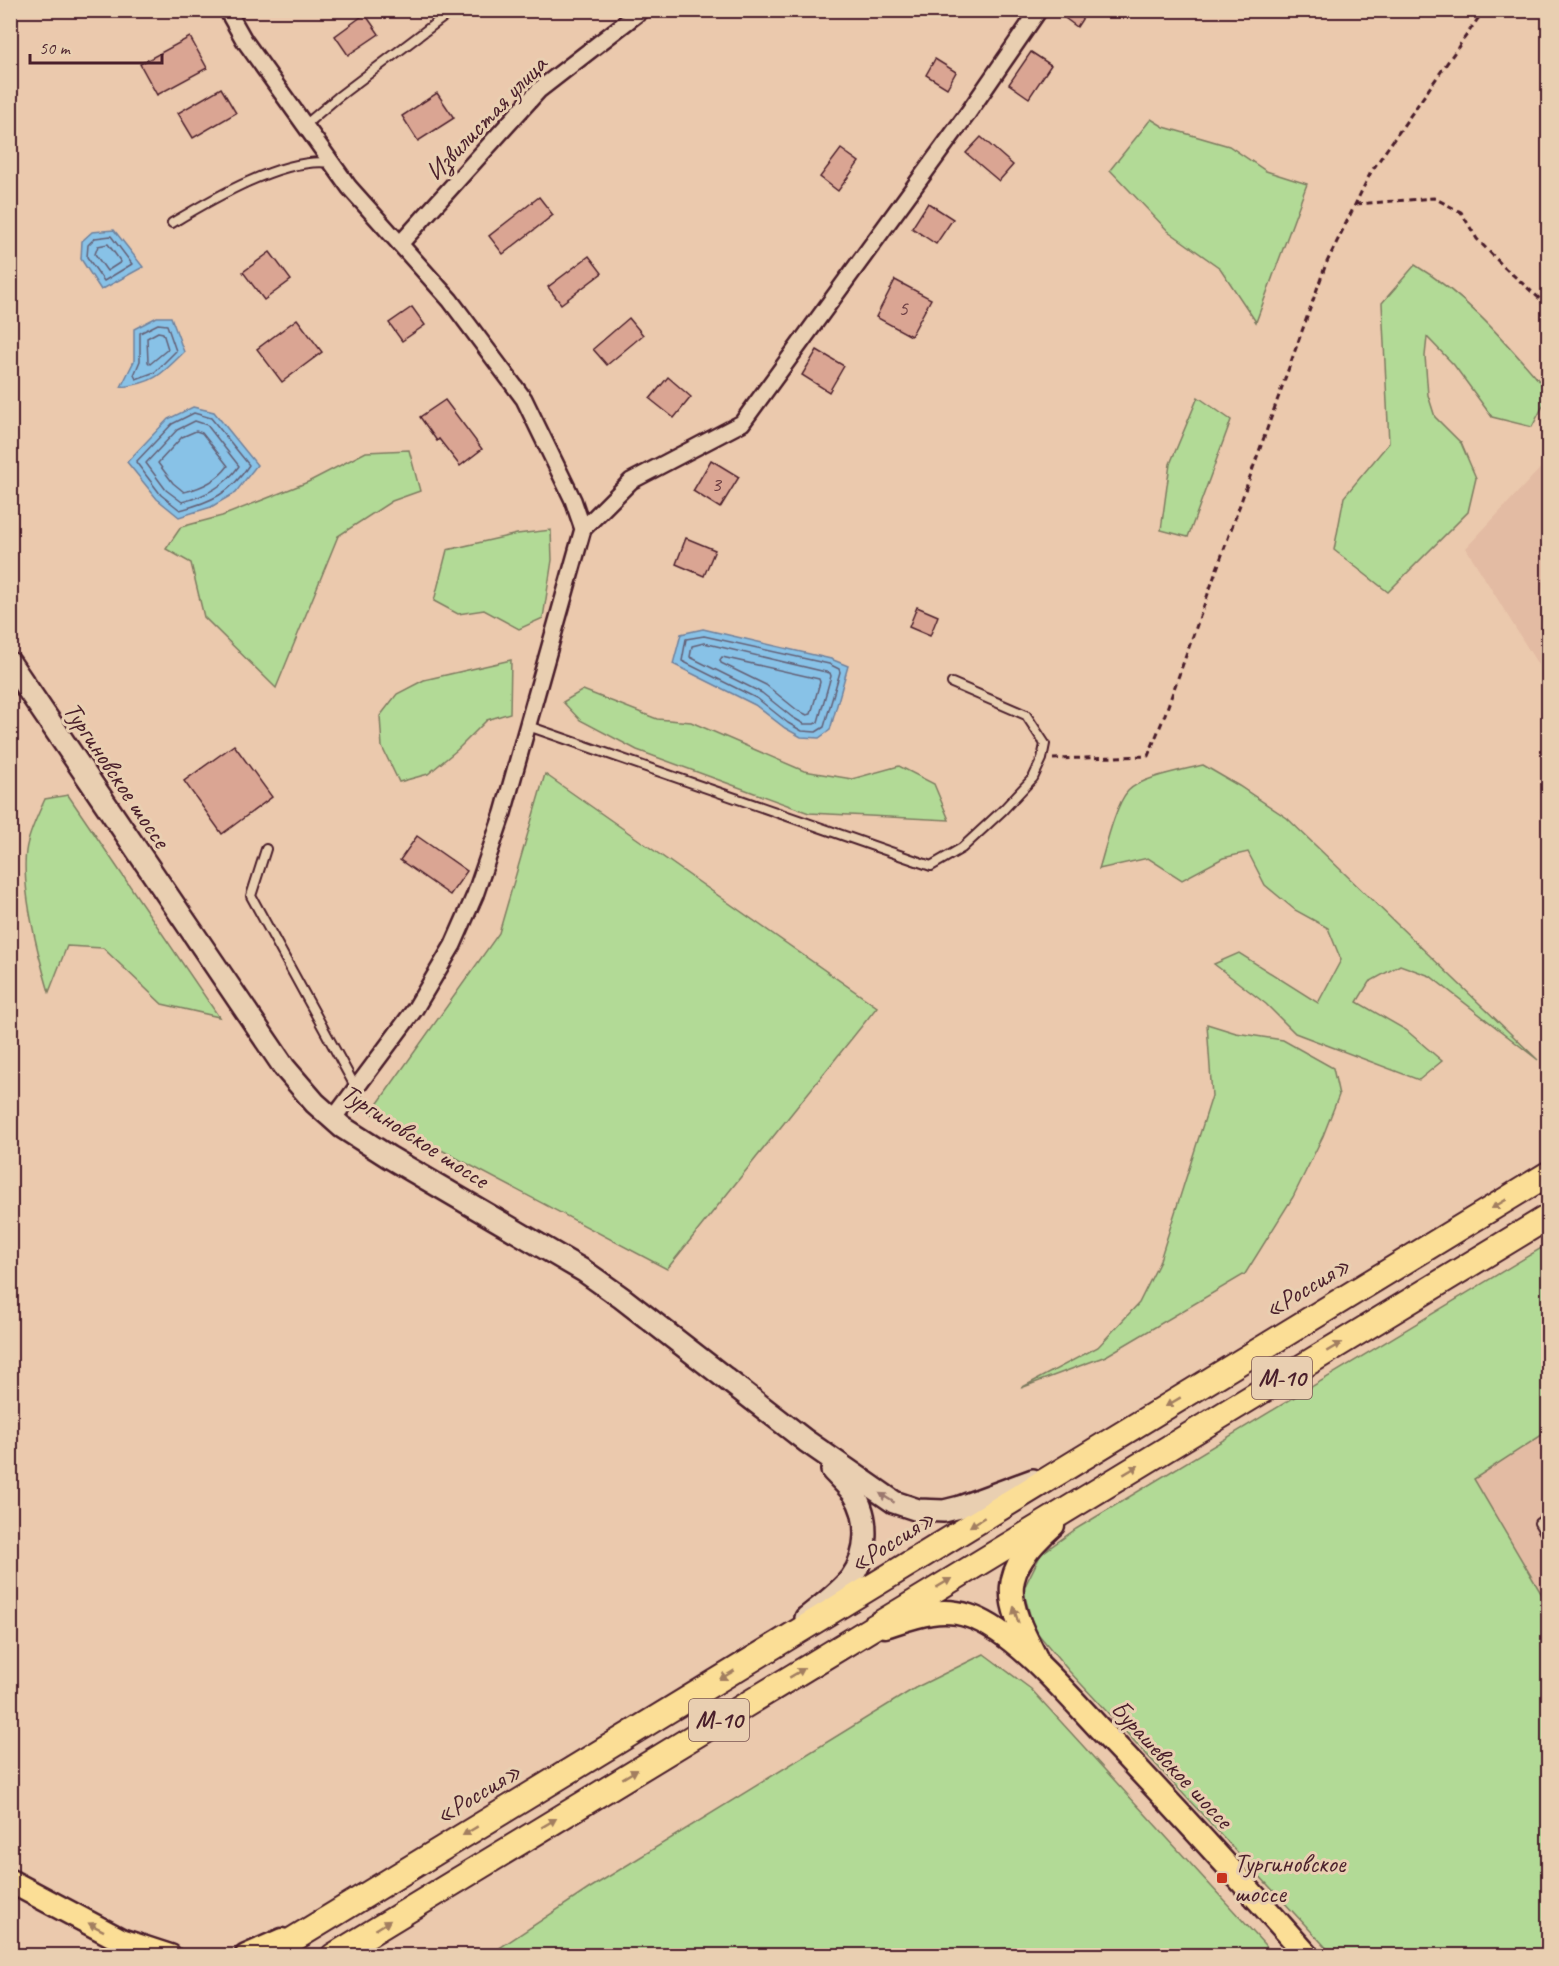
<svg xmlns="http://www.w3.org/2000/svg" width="1559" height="1966" font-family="Caveat,sans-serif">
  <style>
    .built { fill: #e3bba3 }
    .green { fill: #b2da96; stroke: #7e7c60; stroke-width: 1.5 }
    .water { fill: #88c2e7; stroke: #6f819c; stroke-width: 1.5 }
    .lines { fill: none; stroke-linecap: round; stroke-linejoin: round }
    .shore { stroke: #636076; stroke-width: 1.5 }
    .building { fill: #daa593; stroke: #4a1f2b; stroke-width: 1.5 }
    .service-casing { stroke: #4a1f2b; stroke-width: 12 }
    .minor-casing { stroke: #4a1f2b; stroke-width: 20 }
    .secondary-casing { stroke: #4a1f2b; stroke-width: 26 }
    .primary-casing { stroke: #4a1f2b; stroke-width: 27 }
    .trunk-casing { stroke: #4a1f2b; stroke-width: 28 }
    .path { stroke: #4a1f2b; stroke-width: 3; stroke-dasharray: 6 4.5; stroke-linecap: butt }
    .service { stroke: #e9cfb1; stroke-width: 8 }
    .minor { stroke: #e9cfb1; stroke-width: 15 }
    .secondary { stroke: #e9cfb1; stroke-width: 21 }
    .primary { stroke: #fbde96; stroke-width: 22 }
    .trunk { stroke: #fbde96; stroke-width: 24 }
    .oneway { fill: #a27e60 }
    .oneway2 { fill: #9a776e }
    .poi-dot { fill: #c8321e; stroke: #e9cfb1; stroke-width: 2 }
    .labels { text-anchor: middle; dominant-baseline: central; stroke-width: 6; stroke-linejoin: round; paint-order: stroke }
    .number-label { font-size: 22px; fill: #6e4045 }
    .shield { fill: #e9cfb1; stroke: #7a5453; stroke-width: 1.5 }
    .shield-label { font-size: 24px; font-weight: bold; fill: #4a1f2b }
    .street-label { font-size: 26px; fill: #4a1f2b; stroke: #e9cfb1 }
    .poi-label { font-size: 26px; fill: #4a1f2b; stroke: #e9cfb1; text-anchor: start }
  </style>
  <rect width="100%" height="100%" fill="#ebc9ad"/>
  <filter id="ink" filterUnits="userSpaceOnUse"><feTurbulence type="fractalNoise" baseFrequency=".0167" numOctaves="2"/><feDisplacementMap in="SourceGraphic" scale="12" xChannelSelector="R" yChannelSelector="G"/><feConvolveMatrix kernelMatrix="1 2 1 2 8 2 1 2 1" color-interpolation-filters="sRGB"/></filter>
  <g filter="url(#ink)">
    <g class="built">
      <path d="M1548,460v221l-82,-133z"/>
      <path d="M1548,1431v173l-75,-125z"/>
    </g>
    <g class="green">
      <path d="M1151,119l13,8 65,19 37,25 41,13 -51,138 -36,-54 -52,-37 -58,-61z"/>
      <path d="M1415,265c54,32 93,80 133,126v5l-16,31 -40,-10 -38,-52 -27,-28 -2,19 3,39 7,22 26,26 15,35 -8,34 -80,80 -54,-42 10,-53 45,-54 -7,-140z"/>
      <path d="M1198,397l33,23 -43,117 -27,-7 9,-66z"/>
      <path d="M409,450l11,41 -28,10 -54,35 -62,152 -72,-71 -13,-54 -25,-14 15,-22 41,-11 86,-34 58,-30z"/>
      <path d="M551,530l1,30 -9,58 -24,11 -35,-19 -26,4 -24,-13 13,-51 70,-16z"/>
      <path d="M511,660l-1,53 -23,7 -30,30 -29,24 -29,8 -17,-35 -2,-31 17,-22 27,-14z"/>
      <path d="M583,690l74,29 34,3 113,49 48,8 47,-13 35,18 15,36 -140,-7 -172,-63 -57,-30 -17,-18z"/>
      <path d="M1203,765l36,21 48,32 251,242 -108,-84 -30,-11 -31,17 -12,20 49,28 36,31 -23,19 -124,-47 -29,-29 -52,-40 25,-11 79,50 23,-43 -13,-32 -33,-18 -30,-25 -17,-33 -25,6 -41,22 -34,-22 -49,11c6,-19 16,-64 29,-78 13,-14 56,-21 75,-26z"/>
      <path d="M545,774l332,233 -210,262 -296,-156 128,-180z"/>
      <path d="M68,795l151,222 -57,-13 -59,-56 -36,-2 -18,46c-11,-37 -28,-104 -23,-141 2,-17 12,-36 19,-52z"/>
      <path d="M1207,1024l29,9 47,7 50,28 6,27 -16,41 -30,61 -48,77 -139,82 -85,32 77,-41 41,-44 20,-40 53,-167z"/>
      <path d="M1548,1244v187l-74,48 74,126v350h-215l-264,-284 -35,-42 -11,-39 18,-36 35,-25z"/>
      <path d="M984,1654l47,35 243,266h-785l101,-67 325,-200z"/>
    </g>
    <g class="water">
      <path d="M114,230l29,37 -42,23 -20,-31 1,-18 10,-9z"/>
      <path d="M157,317h14l13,35c-23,23 -30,31 -63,35l13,-26v-32z"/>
      <path d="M193,407l21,5 43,53 -22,28 -24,14 -32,10 -22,-18 -30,-37 41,-43z"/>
      <path d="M703,629l128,30 17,7 -18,64 -11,8 -18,-1 -16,-9 -30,-23 -82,-41 8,-30z"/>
    </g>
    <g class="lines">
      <g class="shore">
        <path d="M111,236l21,28 -28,17 -17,-24 1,-12 7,-7z"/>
        <path d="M108,244l13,18 -14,9 -12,-17 3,-8z"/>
        <path d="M158,324l9,1 9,26 -21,21 -19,7 -2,-4 6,-14v-28z"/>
        <path d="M158,332l5,1 5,16 -18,15 -2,-2 -1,-24z"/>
        <path d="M194,413l17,5 38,47c-18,28 -38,37 -69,45l-19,-15 -25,-33 36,-38z"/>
        <path d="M195,421l12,4 32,41c-14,20 -33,30 -57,36l-16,-12 -20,-27 31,-33z"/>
        <path d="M196,431l6,2 26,33c-11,15 -27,22 -44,26l-11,-9 -15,-20 24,-26z"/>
        <path d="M704,636l125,28 10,5 1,3 -16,55 -8,5 -14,-1 -14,-8 -30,-24 -76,-38 4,-22z"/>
        <path d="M704,643l126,30 1,3 -13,46 -4,2h-10l-12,-7 -30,-24 -72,-36 2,-11z"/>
        <path d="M722,657l97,22 1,3 -9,32 -4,1 -10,-5 -31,-25 -45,-22 -1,-3z"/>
      </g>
    </g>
    <g class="building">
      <path d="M1054,10h34l-11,17z"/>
      <path d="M365,14l14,20 -31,21 -13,-19z"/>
      <path d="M190,37l17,31 -50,27 -17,-31z"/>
      <path d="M1031,52l20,13 -22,33 -20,-14z"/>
      <path d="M935,59l21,13 -9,16 -21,-13z"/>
      <path d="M221,88l15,25 -43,25 -15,-25z"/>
      <path d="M437,93l17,25 -36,23 -16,-25z"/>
      <path d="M981,137l32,28 -14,16 -33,-28z"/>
      <path d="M841,149l18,13 -21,29 -18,-14z"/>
      <path d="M539,197l14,18 -50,39 -14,-18z"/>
      <path d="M928,203l25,16 -17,25 -24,-16z"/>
      <path d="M270,252l21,28 -27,20 -21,-28z"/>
      <path d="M589,256l13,17 -41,31 -13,-17z"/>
      <path d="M895,280l36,19 -20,37 -35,-19z"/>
      <path d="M412,307l13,18 -23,16 -13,-18z"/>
      <path d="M629,318l14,17 -36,30 -14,-16z"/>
      <path d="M297,319l25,33 -40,30 -25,-33z"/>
      <path d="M817,350l27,16 -15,26 -27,-17z"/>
      <path d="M668,377l23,20 -17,21 -24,-19z"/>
      <path d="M445,400l37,49 -22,17 -21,-27 -2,2 -17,-24z"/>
      <path d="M711,460l28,17 -19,31 -27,-17z"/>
      <path d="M686,538l29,12 -11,26 -28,-12z"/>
      <path d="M917,607l21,9 -8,20 -21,-9z"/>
      <path d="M234,745l38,52 -50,37 -38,-53z"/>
      <path d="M417,836l50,35 -17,24 -50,-35z"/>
    </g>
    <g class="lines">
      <defs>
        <g id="service">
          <path d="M305,125l33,-28 115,-87"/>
          <path d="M172,223c40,-24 112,-67 159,-60"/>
          <path d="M528,726l403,140 31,-18 41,-38 30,-32 9,-19 3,-15 -19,-29 -74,-32"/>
          <path d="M266,849l-15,47 105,192"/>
          <path d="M1548,1517l-9,6 9,15"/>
        </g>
        <g id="minor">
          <path d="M227,10l17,30 105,147 101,113 74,99 49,101 10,29 -80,284 -28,82 -22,50 -38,64 -82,110"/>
          <path d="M400,244l139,-154 103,-80"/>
          <path d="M583,529l48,-48 111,-58 226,-310 71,-103"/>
        </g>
        <g id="secondary">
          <path d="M10,663l274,404 31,36 27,24 47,30 195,114 38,27 184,143 88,61 24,8 26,1 16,-4 73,-27"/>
          <path d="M806,1618c15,-12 33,-25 45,-40 17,-23 19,-60 3,-84 -6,-8 -15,-16 -22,-24"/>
        </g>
        <g id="primary">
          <path d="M885,1626c28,-9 54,-20 84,-10 44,14 98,78 130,112 71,74 140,150 209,228"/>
          <path d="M1036,1658c-32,-61 -38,-84 17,-133"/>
          <path d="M10,1881l111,59 49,16"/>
          <path d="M246,1956l36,-16"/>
        </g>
        <g id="trunk">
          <path d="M266,1956l1282,-782"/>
          <path d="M333,1956l1215,-739"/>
        </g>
      </defs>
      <use href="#service" class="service-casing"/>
      <use href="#minor" class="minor-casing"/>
      <use href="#secondary" class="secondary-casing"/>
      <use href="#primary" class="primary-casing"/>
      <use href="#trunk" class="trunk-casing"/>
      <g class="path">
        <path d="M1356,204l78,-6 27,14 16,27 28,29 43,38"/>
        <path d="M1053,759l95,-3 16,-39 162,-453 45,-92 113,-162"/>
      </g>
      <use href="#service" class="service"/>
      <use href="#minor" class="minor"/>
      <use href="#secondary" class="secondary"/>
      <use href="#primary" class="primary"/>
      <use href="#trunk" class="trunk"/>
    </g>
    <defs><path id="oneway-solid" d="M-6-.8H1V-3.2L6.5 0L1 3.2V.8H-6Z" transform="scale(1.5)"/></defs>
    <g class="oneway">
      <use href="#oneway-solid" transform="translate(1499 1204) rotate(149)"/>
      <use href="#oneway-solid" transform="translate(1334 1347) rotate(-31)"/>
      <use href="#oneway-solid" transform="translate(1173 1402) rotate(149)"/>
      <use href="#oneway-solid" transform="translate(1131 1470) rotate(-31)"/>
      <use href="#oneway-solid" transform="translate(977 1522) rotate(148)"/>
      <use href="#oneway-solid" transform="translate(944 1583) rotate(-31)"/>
      <use href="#oneway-solid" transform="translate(1016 1615) rotate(-107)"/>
      <use href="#oneway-solid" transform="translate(797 1673) rotate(-31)"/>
      <use href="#oneway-solid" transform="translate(727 1675) rotate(149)"/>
      <use href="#oneway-solid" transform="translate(630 1774) rotate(-31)"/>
      <use href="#oneway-solid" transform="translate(549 1823) rotate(-31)"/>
      <use href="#oneway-solid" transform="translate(470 1831) rotate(149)"/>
      <use href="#oneway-solid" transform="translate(383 1925) rotate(-32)"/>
      <use href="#oneway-solid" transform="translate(96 1927) rotate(-153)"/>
    </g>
    <use class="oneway2" href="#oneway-solid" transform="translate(887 1498) rotate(-148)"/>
  </g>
  <rect class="poi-dot" x="1216" y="1872" width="12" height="12" rx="3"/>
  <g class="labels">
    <g class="number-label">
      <text x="903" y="308">5</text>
      <text x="716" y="484">3</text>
    </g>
    <g class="shield">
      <rect x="1252" y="1357" width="60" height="42" rx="4.5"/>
      <rect x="689" y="1699" width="60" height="42" rx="4.5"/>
    </g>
    <g class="shield-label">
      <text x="1282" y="1378">М-10</text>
      <text x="719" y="1720">М-10</text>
    </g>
    <g class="street-label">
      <text transform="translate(486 118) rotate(-46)">Извилистая улица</text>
      <text transform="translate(117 775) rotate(56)">Тургиновское шоссе</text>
      <text transform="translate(415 1136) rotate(33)">Тургиновское шоссе</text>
      <text transform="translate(1307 1287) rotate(-31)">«Россия»</text>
      <text transform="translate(892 1541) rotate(-32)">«Россия»</text>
      <text transform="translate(1172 1764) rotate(47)">Бурашевское шоссе</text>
      <text transform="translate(478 1793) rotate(-31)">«Россия»</text>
    </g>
    <g class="poi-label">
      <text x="1234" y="1863">Тургиновское<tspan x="1234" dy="30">шоссе</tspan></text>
    </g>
  </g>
  <rect width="1559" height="1966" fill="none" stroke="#e9cfb1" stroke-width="36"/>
  <rect x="18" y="18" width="1523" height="1930" fill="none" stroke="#4a1f2b" stroke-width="2" filter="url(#ink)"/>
  <path d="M30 54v9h132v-9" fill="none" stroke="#4a1f2b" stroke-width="3"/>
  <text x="39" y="54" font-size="18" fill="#4a1f2b" stroke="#e9cfb1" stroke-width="4.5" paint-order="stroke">50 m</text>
</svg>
